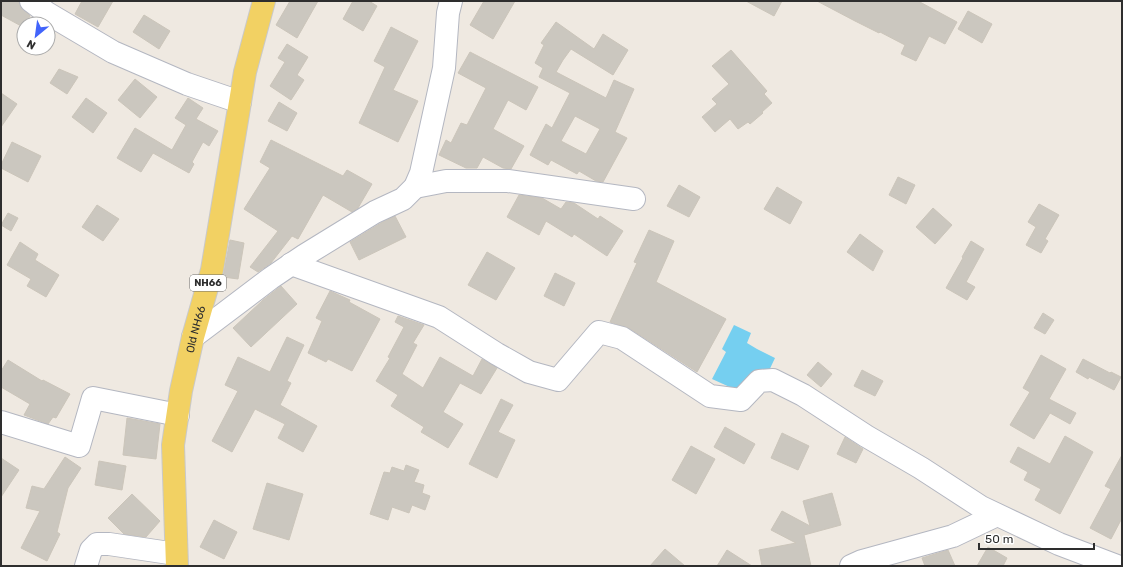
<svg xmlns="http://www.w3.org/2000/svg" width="1123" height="567" font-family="Rubik,sans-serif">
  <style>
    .water { fill: #75cff0 }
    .building { fill: #cbc7bf; stroke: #cbc5ba; fill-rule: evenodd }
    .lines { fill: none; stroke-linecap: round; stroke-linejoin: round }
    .minor-casing { stroke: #b4b7c1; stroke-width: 24 }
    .major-casing { stroke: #c9c9c9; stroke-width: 24 }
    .minor { stroke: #fff; stroke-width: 22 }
    .major { stroke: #f2d163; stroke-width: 22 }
    .labels { text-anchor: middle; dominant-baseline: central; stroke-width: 4; stroke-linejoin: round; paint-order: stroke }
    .shield { fill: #fff; stroke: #6d6d6d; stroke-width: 1 }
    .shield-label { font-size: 10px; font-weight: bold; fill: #2e2e2e }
    .street-label { font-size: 11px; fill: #2e2e2e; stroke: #fff }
  </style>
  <rect width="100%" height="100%" fill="#efe9e1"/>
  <path class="water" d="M734,325l17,8 -4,10 10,6 18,9 -9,19 -23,16 -31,-14 14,-27 -4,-3z"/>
  <g class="building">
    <path d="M1,1h18l1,5 10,10 -7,11 -22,-12z"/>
    <path d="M82,1h31l-15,26 -23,-13z"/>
    <path d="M290,1h28l-21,37 -21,-13z"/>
    <path d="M353,1h16l8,5 -14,25 -20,-12z"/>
    <path d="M484,1h31l-22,38 -23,-14z"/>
    <path d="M746,1h36l-8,15z"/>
    <path d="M817,1h101l39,21 -12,22 -16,-8 -13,25 -15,-7 4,-9 -25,-13 -1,1 -24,-12z"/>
    <path d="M968,11l24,13 -10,19 -24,-14z"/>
    <path d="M144,15l26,16 -11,18 -26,-17z"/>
    <path d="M556,22l38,27 9,-15 25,16 -15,25 -42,-26 -8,11 -7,12 50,26 8,-18 20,9 -19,43 12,6 -24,44 -7,-1 -17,-10 -2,3 -26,-14 -3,5 -18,-10 16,-31 6,4 18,-35 -31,-16 4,-9 -8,-5 9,-18 -3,-2zM575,116l25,13 -14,25 -25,-13z"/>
    <path d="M391,27l27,14 -25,49 25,11 -20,41 -39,-19 26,-56 -11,-6z"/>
    <path d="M287,44l21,13 -11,18 7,5 -13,20 -21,-14 15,-24 -7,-4z"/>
    <path d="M731,50l36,41 -3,3 8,9 -10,9 1,1 -13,11 -2,-2 -10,7 -8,-10 -15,13 -13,-15 15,-13 -5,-5 17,-15 -17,-18z"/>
    <path d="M470,52l68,35 -12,23 -18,-10 -15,29 31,17 -13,23 -8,-1 -20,-11 -6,11h-11l-27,-13 7,-15 5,3 10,-20 6,2 19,-37 -28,-15z"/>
    <path d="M59,69l19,8 -11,17 -17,-11z"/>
    <path d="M135,79l22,18 -17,21 -22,-18z"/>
    <path d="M1,93l16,11 -16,23z"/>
    <path d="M86,98l21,15 -14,20 -21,-16z"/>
    <path d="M188,98l15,10 -7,11 22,12 -9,15 -6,-4 -11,20 2,2 -5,9 -36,-20 -12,19 -24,-14 18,-30 37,22 14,-25 -11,-7z"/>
    <path d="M279,102l18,11 -10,18 -19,-10z"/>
    <path d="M271,140l72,36 4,-6 25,14 -14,24 -6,4 -29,-17 -25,44 -6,-3 -21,27 -13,9 -8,-5 28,-36 -34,-22 26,-41 -10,-6z"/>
    <path d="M12,142l29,14 -13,26 -27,-14v-3z"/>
    <path d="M898,177l17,8 -9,19 -17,-9z"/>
    <path d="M679,185l21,12 -11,20 -22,-11z"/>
    <path d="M777,187l25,15 -12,22 -26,-15z"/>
    <path d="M519,195l23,3 19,11 5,-7 8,1 24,16 2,-3 23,15 -16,25 -33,-22 -2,3 -26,-16 -7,14 -32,-18z"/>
    <path d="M1039,204l20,11 -14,24 3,2 -7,12 -15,-8 10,-18 -8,-5z"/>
    <path d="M97,205l22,14 -16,22 -21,-14z"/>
    <path d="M933,208l19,17 -17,19 -19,-17z"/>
    <path d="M8,213l10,5 -7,13 -10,-6z"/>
    <path d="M395,216l11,21 -47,23 -9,-18 31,-19z"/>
    <path d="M649,230l25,11 -18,41 70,37 -29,53 -68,-44 -19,-6 27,-59 -3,-1z"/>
    <path d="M860,234l23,17 -10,20 -26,-19z"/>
    <path d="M230,240l14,3 -6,36 -15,-2z"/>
    <path d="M971,241l13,8 -18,33 9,5 -8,13 -21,-12 17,-30 -1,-1z"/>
    <path d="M20,242l18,12 -3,6 24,15 -13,22 -19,-11 4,-7 -24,-14z"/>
    <path d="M487,252l28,16 -19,32 -28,-15z"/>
    <path d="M555,273l20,10 -11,23 -20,-10z"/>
    <path d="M281,286l16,18 -46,43 -18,-19 30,-28z"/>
    <path d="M330,291l20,9 -1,2 31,17 -28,52 -24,-12 -2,3 -18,-9 14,-32 -6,-3z"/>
    <path d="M1043,313l11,7 -9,14 -11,-6z"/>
    <path d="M398,316l26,9 -11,18 4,2 -15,29 21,14 17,-31 33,19 9,-17 15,9 -16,26 -21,-11 -17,29 20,12 -15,24 -27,-16 3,-5 -33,-21 7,-11 -22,-14 14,-23 -2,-1 16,-30 -9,-5z"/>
    <path d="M287,337l17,8 -17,36 4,2 -11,22 37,21 -14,26 -25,-14 7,-14 -30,-15 -23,43 -20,-11 26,-50 -13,-6 13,-28 32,15z"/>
    <path d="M1041,355l25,14 -17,30 27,14 -6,11 -20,-11 -16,26 -24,-14 20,-33 -7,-4z"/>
    <path d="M1083,359l27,14 1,-1 10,5 -7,13 -25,-13 -1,2 -12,-7z"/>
    <path d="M8,360l34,21 1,-1 27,14 -14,24 -3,-1 -5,7 -24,-9 6,-11 -29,-17v-16z"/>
    <path d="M818,362l14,12 -11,13 -14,-12z"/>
    <path d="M862,370l21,11 -8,15 -21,-10z"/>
    <path d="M501,399l12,6 -15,27 17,8 -18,38 -28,-14z"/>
    <path d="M127,418l33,6 -4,35 -33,-4z"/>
    <path d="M725,427l30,17 -11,20 -30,-17z"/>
    <path d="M782,433l27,13 -11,24 -27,-12z"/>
    <path d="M1065,436l28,16 -33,62 -25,-14 6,-11 -17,-9 4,-8 -18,-10 8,-15 32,17z"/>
    <path d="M845,437l18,12 -7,14 -19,-9z"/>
    <path d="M691,446l24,13 -19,35 -24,-14z"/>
    <path d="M1122,455v63l-11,21 -21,-11 21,-39 -6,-3z"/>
    <path d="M65,457l16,11 -13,20 -11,44 3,2 -13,27 -26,-13 19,-37 -14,-3 6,-22 12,3z"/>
    <path d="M1,458l18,12 -18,27z"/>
    <path d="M99,461l27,5 -4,24 -27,-5z"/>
    <path d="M406,465l13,5 -5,12 10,3 -2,8 8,3 -5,14 -13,-5 -3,8 -17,-6 -4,13 -18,-6 14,-42 6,1 2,-6 12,4z"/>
    <path d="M267,483l36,11 -14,46 -36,-11z"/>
    <path d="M832,493l9,32 -37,10 7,31h-49l-3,-16 37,-7 -25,-13 11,-19 28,15 -7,-25z"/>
    <path d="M132,494l28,27 -14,16 -22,-3 -16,-16z"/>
    <path d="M214,520l23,12 -13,27 -24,-12z"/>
    <path d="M988,547l19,11 -4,8h-26z"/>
    <path d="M665,549l20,17h-35z"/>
    <path d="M727,550l25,16h-35z"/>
    <path d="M948,550l7,16h-30l-3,-8z"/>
  </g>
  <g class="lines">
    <defs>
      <g id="minor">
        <path d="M31,1l16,12 66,39 74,32 53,18"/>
        <path d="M415,187l31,-6h62l126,18"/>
        <path d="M291,264l148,53 58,37 32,18 29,8 41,-48 23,6 88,58 31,4 18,-19 14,-1 30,15 63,41 55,32 60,39 78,37 58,22"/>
        <path d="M193,337l78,-59 34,-23 70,-43 28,-13 12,-12 6,-14 23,-105 4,-55 3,-12"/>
        <path d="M1,422l78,24 14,-48 85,17"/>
        <path d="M86,566l5,-16 6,-6h12l67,10"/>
        <path d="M851,566l11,-5 91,-25 44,-21"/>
      </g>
      <g id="major">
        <path id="s1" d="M177,566l-4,-121 8,-54 12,-54 19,-67 33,-198 19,-71"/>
      </g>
    </defs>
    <use href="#minor" class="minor-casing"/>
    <use href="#major" class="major-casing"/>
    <use href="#minor" class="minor"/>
    <use href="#major" class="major"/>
  </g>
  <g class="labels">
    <rect class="shield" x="190" y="275" width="36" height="16" rx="3"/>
    <g class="shield-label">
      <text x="208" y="283">NH66</text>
    </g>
    <g class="street-label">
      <text stroke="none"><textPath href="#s1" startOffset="239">Old NH66</textPath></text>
    </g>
  </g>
  <rect width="1123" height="567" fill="none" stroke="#2e2e2e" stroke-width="4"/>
  <g transform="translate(36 36) rotate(209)"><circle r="19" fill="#ffffff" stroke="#ababab"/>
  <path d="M0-3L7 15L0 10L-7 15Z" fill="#4264fb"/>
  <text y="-6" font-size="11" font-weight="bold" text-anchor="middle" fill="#2e2e2e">N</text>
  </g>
  <path d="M979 543v6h115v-6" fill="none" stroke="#2e2e2e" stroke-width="2"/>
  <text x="985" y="543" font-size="12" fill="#2e2e2e" stroke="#ffffff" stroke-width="3" paint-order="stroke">50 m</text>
</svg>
